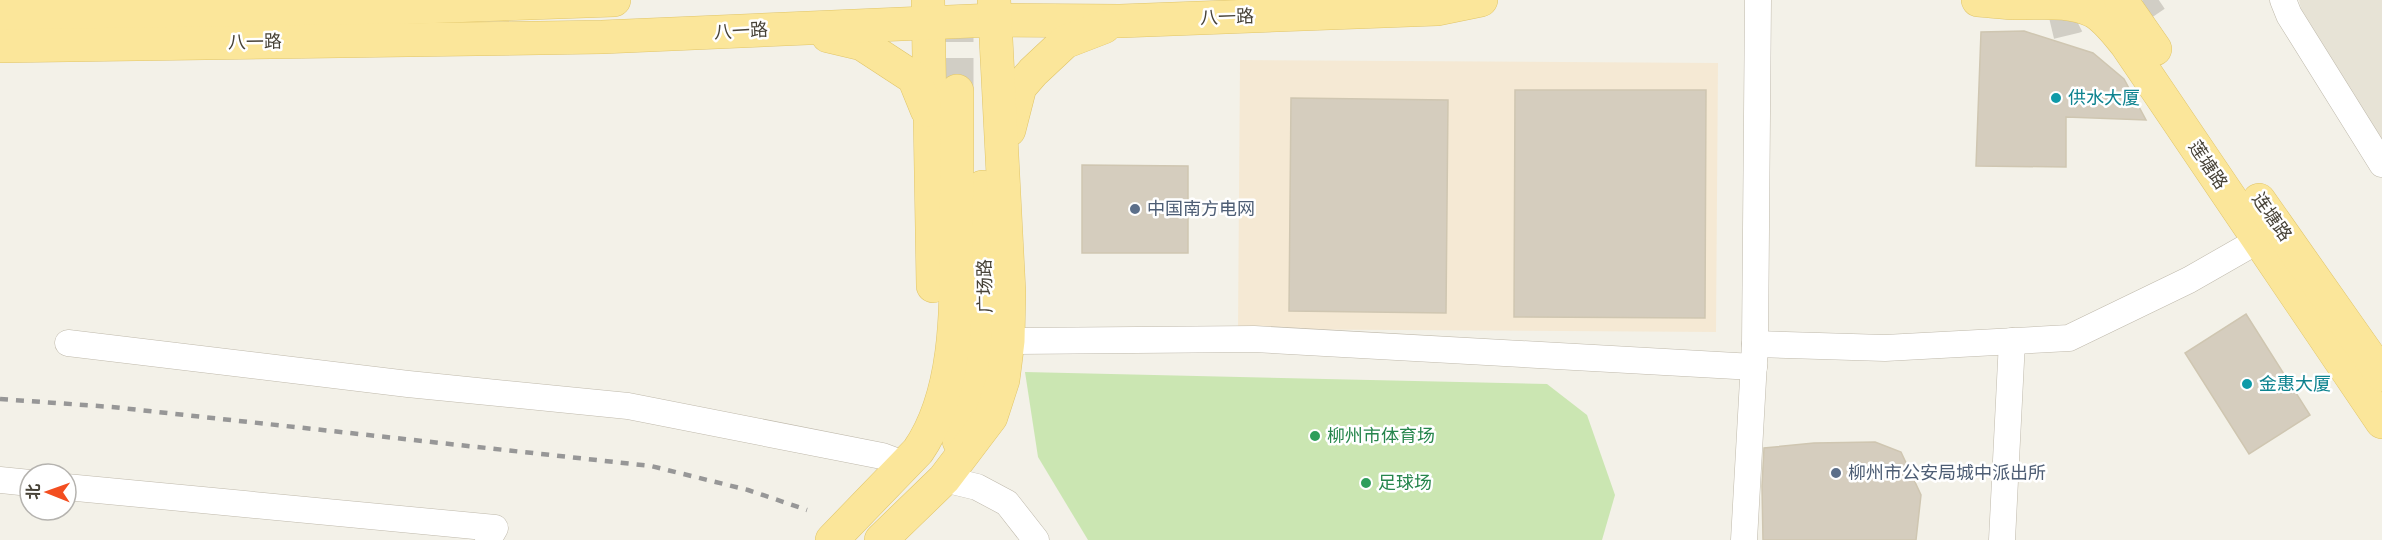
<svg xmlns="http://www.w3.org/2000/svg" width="2382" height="540" font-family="Cabin,'Noto Sans SC',sans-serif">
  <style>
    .residential { fill: #e7e3d6 }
    .commercial { fill: #f5e9d4 }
    .green { fill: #cbe6b2 }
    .building { fill: #d5cdbe; stroke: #cfc6b1; stroke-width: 1.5 }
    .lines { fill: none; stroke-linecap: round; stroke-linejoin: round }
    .minor-tunnel { stroke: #d1cec5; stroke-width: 26; stroke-dasharray: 26 13; stroke-linecap: butt }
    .major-tunnel { stroke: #d1cec5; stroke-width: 33; stroke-dasharray: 33 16; stroke-linecap: butt }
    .minor-casing { stroke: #bfb9ab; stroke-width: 27 }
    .major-casing { stroke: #e0c569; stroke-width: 34 }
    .minor { stroke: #fff; stroke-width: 26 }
    .major { stroke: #fbe69a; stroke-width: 33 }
    .rail { stroke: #979797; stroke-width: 4.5; stroke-dasharray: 8 8; stroke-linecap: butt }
    .culture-dot { fill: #0f9aa8; stroke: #fff; stroke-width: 2 }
    .service-dot { fill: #5c6f8a; stroke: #fff; stroke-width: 2 }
    .leisure-dot { fill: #2e9e5b; stroke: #fff; stroke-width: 2 }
    .labels { text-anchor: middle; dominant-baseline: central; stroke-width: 5; stroke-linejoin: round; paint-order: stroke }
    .street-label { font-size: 18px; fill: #474237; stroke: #fff }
    .culture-label { font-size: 18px; fill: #0d838f; stroke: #fff; text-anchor: start }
    .service-label { font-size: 18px; fill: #4e5e75; stroke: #fff; text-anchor: start }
    .leisure-label { font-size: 18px; fill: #27864d; stroke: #fff; text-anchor: start }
  </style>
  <rect width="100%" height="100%" fill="#f3f1e8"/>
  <path class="residential" d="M2299,0h83v150l-77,-125z"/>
  <path class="commercial" d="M1240,60l478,3 -2,269 -478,-3z"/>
  <path class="green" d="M1025,372l522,12 40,31 28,80 -13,45h-514l-50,-83z"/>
  <g class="building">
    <path d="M2024,31l69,22 31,26 22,41 -80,-3v50l-90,-1 5,-134z"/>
    <path d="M1515,90h191l-1,228 -191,-1z"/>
    <path d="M1291,98l157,2 -2,213 -157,-2z"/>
    <path d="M1082,165l106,1v87h-106z"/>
    <path d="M2246,314l64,101 -61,39 -64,-101z"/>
    <path d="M1875,442l26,10 20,43 -5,45h-153l-1,-54 2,-38 50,-5z"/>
  </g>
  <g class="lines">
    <g class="minor-tunnel">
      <path d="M2143,0l11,16"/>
      <path d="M2051,26l25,-6 25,-13"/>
    </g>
    <path class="major-tunnel" d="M957,91v-91"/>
    <defs>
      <g id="minor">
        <path d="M2283,0l6,15 93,149"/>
        <path d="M1008,341l246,-2 500,28"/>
        <path d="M68,343l340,41 220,22 254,50 24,9"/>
        <path d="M1755,344l130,4 184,-10 120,-58 70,-40"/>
        <path d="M944,479l33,8 30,16 29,37"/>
        <path d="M0,480l30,3"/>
        <path d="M66,487l429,41 -7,12"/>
        <path d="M1744,540l11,-196 3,-344"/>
        <path d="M2002,540l10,-199"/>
      </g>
      <g id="major">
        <path d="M928,0l5,286"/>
        <path d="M1978,0c14,1 28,3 42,3 24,0 50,-3 73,8 13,7 23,21 33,33l256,378"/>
        <path d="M2121,0l34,49"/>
        <path d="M0,16l284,-4 330,-12"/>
        <path d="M828,36l34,8 52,34 13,32"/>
        <path d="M0,46l602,-9 392,-17 126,1 317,-12 44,-9"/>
        <path d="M1009,130l11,-43 13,-15 32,-30 39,-15"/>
        <path d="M2259,200l123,175"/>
        <path d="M959,441l13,-36 13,-68 -3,-150"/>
        <path d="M832,540l86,-89c42,-61 38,-151 38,-222 1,-46 1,-92 1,-138"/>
        <path d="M881,540l63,-61 47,-62 12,-37 5,-39 1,-49 -15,-292"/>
      </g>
    </defs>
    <use href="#minor" class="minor-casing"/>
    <use href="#major" class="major-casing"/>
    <use href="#minor" class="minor"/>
    <use href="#major" class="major"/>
    <path class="rail" d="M0,399l112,8 539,59 97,24 59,20"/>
  </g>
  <g class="culture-dot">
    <circle cx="2056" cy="98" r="6"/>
    <circle cx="2247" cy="384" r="6"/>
  </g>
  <g class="service-dot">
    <circle cx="1135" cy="209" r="6"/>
    <circle cx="1836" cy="473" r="6"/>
  </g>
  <g class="leisure-dot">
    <circle cx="1315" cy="436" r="6"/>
    <circle cx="1366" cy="483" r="6"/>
  </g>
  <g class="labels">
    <g class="street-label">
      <text transform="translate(1227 17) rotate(-2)">八一路</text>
      <text transform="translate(741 31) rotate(-3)">八一路</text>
      <text transform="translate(255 42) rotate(-1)">八一路</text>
      <text transform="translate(2208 165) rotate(56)">莲塘路</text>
      <text transform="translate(2272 217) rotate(55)">连塘路</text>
      <text transform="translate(985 286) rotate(-91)">广场路</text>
    </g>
    <g class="culture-label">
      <text x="2068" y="98">供水大厦</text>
      <text x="2259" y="384">金惠大厦</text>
    </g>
    <g class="service-label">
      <text x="1147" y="209">中国南方电网</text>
      <text x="1848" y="473">柳州市公安局城中派出所</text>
    </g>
    <g class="leisure-label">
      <text x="1327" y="436">柳州市体育场</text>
      <text x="1378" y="483">足球场</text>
    </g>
  </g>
  <g transform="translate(48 492) rotate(271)"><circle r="28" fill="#ffffff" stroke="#b5b3af" stroke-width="1.5"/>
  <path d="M0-4.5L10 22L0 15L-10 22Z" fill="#f34e20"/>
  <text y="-9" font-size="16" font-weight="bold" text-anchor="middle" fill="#474237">北</text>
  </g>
</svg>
